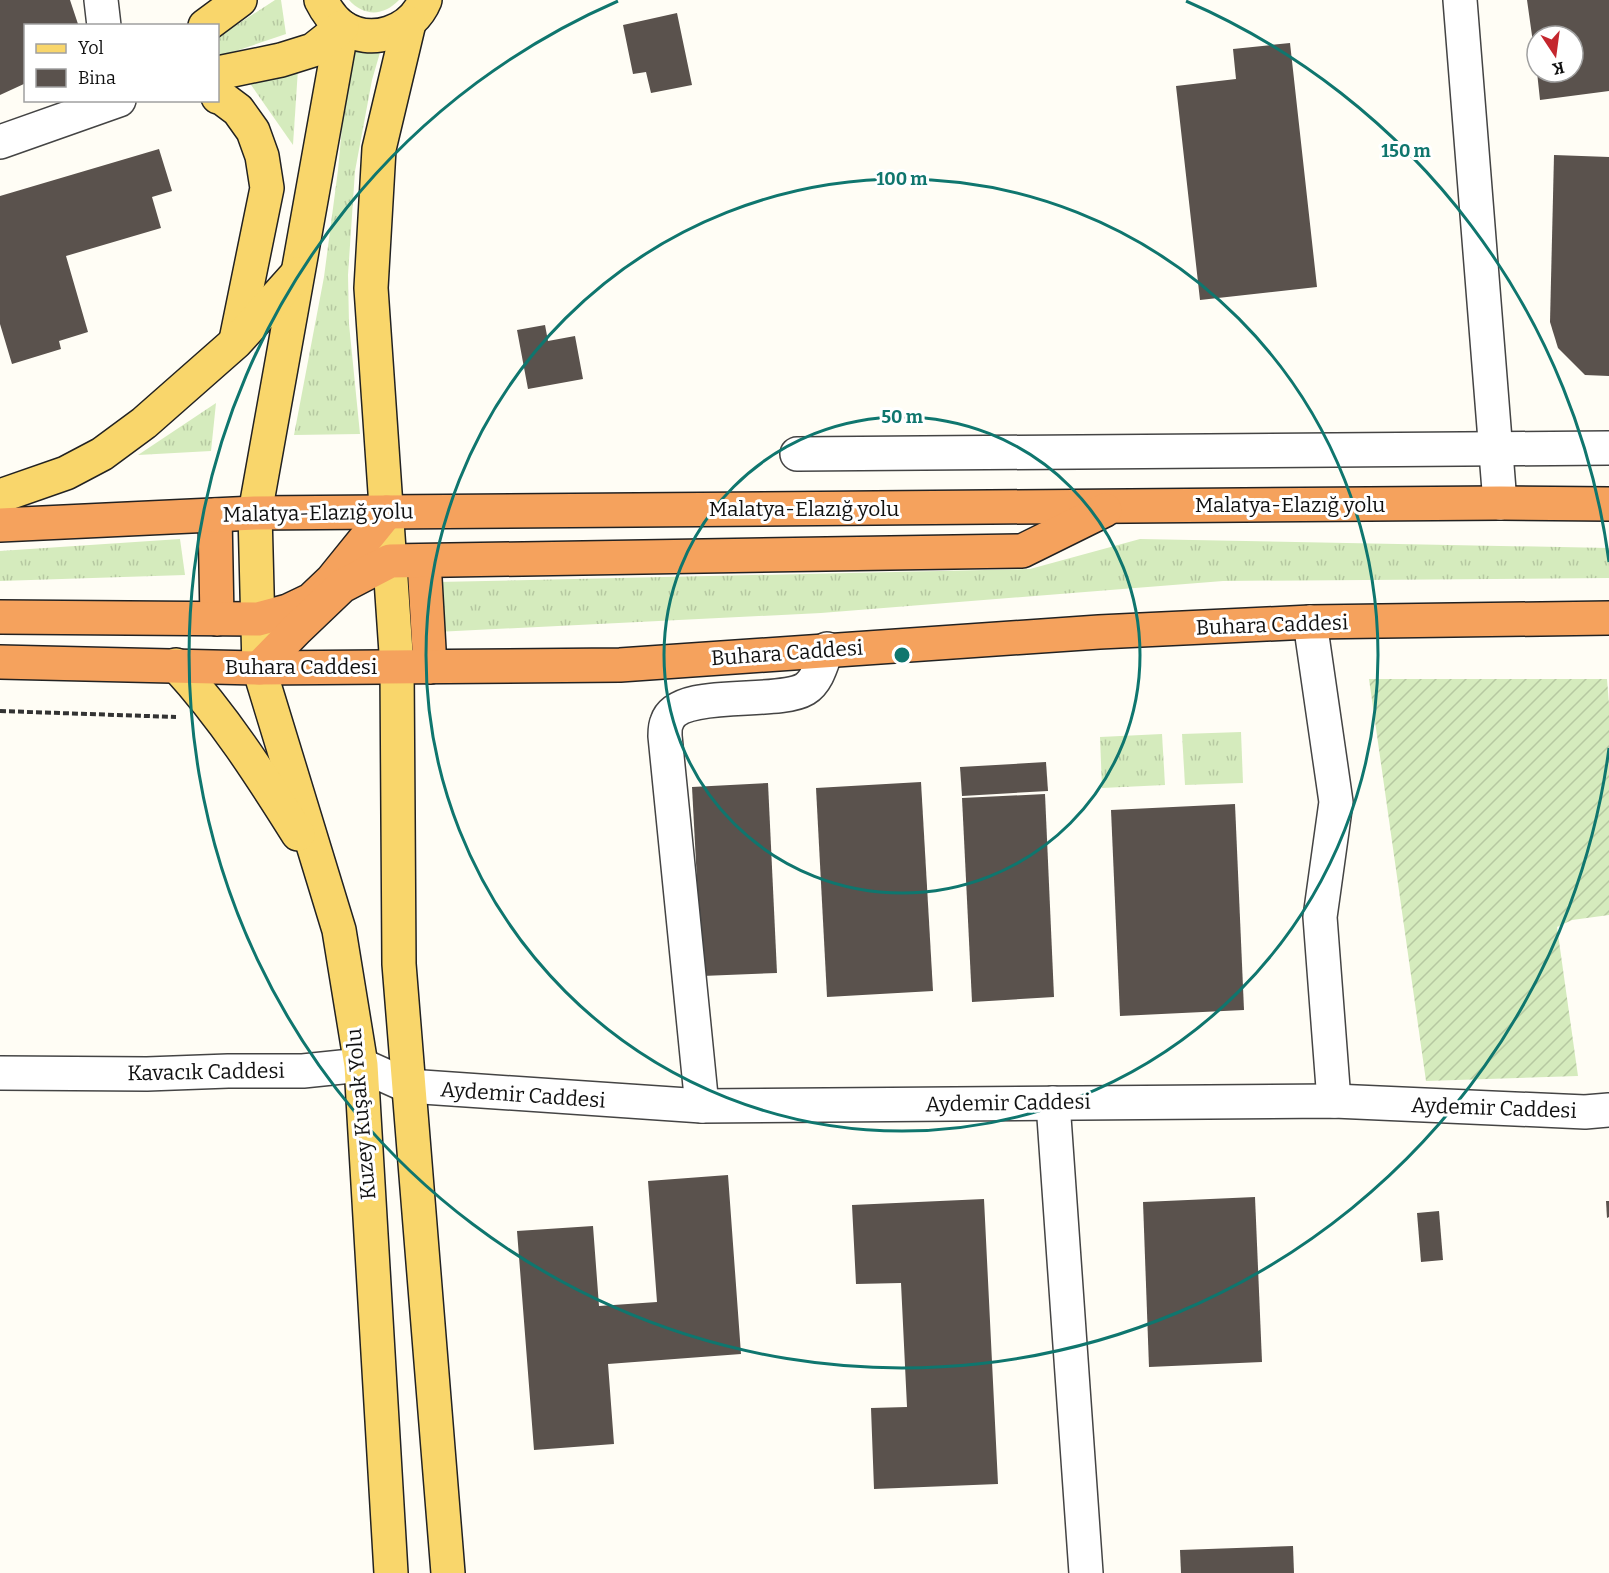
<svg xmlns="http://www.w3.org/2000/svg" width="1609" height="1573" font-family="Bitter,serif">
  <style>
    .grass { fill: url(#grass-tufts) }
    .garden { fill: url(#garden-furrows) }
    .building { fill: #5a524d }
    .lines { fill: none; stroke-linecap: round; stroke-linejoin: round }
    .minor-casing { stroke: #444; stroke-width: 36 }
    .major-casing { stroke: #222; stroke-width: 36 }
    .highway-casing { stroke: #222; stroke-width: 36 }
    .path { stroke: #333; stroke-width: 4; stroke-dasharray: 6 3; stroke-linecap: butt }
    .minor { stroke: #fff; stroke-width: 33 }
    .major { stroke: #f9d66b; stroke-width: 33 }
    .highway { stroke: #f5a25d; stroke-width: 33 }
    .ring { fill: none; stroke: #0f766e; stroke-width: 3 }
    .labels { text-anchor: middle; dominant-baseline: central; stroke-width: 6; stroke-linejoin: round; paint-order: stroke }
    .street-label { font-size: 21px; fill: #111; stroke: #fff }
    .centre { fill: #0f766e; stroke: #fff; stroke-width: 3 }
    .ring-label { font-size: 18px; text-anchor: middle; font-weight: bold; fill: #0f766e; stroke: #fff; stroke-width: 6; stroke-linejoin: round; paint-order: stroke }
  </style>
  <defs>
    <pattern id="grass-tufts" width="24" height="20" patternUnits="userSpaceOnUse" patternTransform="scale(1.5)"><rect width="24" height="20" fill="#d5ebbd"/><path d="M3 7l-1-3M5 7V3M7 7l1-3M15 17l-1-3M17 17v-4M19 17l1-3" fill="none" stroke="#b6c8a1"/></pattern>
    <pattern id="garden-furrows" width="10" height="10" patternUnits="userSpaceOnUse" patternTransform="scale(1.5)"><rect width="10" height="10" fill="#d5ebbd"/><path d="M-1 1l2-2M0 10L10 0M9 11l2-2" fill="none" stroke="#b6c8a1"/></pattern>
  </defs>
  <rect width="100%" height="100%" fill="#fffdf5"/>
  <g class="grass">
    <path d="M275,0h6l5,34 -68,23v-20z"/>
    <path d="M349,0h50c-15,16 -35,17 -50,0z"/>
    <path d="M386,32l-14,48 -17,91 -7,104 1,49 11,110 -66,1 30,-158 14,-107 12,-128z"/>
    <path d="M298,69l-5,76 -44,-63z"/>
    <path d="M216,403l-5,48 -73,4z"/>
    <path d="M180,539l5,36 -185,6v-30z"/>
    <path d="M1140,539l469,9v30l-386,3 -402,32 -385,19 1,-50 593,-13z"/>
    <path d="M1241,732l2,51 -58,2 -3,-51z"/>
    <path d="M1162,734l3,51 -63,3 -2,-51z"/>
  </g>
  <path class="garden" d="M1369,679h238l2,25v211l-37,5 -15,7 21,149 -152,5z"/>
  <g class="building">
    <path d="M0,0h70l8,24 -52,2v57l-26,12z"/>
    <path d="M1527,0h82v91l-69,9 -3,-28h36v-36h-36l-1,28z"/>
    <path d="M677,13l15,72 -41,8 -5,-21 -13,2 -10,-49z"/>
    <path d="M1290,43l27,244 -117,13 -24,-214 60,-7 -3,-30z"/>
    <path d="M159,149l13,42 -20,6 9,31 -95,28 22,76 -29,9 2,8 -49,15 -12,-40v-128z"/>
    <path d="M1554,155l55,2v219l-24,-1 -27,-27 -8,-26z"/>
    <path d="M545,325l3,16 27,-5 8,43 -55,10 -11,-59z"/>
    <path d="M1046,762l2,29 -86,5 -2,-29z"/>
    <path d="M921,782l12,209 -106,6 -11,-209z"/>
    <path d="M768,783l9,190 -75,3 -10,-189z"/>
    <path d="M1045,794l9,203 -82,5 -10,-204z"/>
    <path d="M1235,804l9,206 -124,6 -9,-206z"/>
    <path d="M728,1175l13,179 -133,10 6,80 -80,6 -17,-219 76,-5 6,80 58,-4 -9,-121z"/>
    <path d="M1255,1197l7,165 -113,5 -6,-165z"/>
    <path d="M984,1199l14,285 -124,5 -3,-81 36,-1 -6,-124 -45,1 -4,-79z"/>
    <path d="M1606,1201h3v16l-2,1z"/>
    <path d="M1439,1211l4,49 -22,2 -4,-49z"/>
    <path d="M1293,1546l1,27h-113l-1,-23z"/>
  </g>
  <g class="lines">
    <defs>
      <g id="minor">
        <path d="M101,0l3,26"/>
        <path d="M1460,0l40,503"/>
        <path d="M0,142l119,-42"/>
        <path d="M797,454l812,-6"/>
        <path d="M1310,622l26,180 -16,115 14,184"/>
        <path d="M0,1073l147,1 81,-3h75l58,-6 47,21 294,20 632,-5 251,11 24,-2"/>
        <path d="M1053,1103l33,470"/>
        <path d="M702,1106l-37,-370c0,-4 0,-10 2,-14 11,-35 110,-16 138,-33 13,-8 17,-27 22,-40"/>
      </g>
      <g id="major">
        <path d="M321,0c5,10 11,19 20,26 30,21 71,6 84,-26"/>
        <path d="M409,23l-30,126 -8,139 26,379 2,297 49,609"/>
        <path d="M205,26l35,-26"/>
        <path d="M342,27l-87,486 4,155 80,262 22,135 30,508"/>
        <path d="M218,73l63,-13 32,-10 29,-23"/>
        <path d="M218,97l4,1 16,12 15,21 9,25 5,32 -31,152"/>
        <path d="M0,496l66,-23 36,-19 42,-31 92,-81 61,-68"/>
        <path d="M176,665c47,51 85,110 122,169"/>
      </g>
      <g id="highway">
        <path d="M215,515l2,104"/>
        <path d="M0,525l255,-12 1245,-10 109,1"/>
        <path d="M424,561l6,106"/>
        <path d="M0,617l258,2 30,-8 23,-11 21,-20 55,-68"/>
        <path d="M0,662l259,6 361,-3 479,-33 211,-10 299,-4"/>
        <path d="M259,668l38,-39 45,-43 48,-25 632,-10 83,-41"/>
      </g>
    </defs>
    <use href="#minor" class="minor-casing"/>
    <use href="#major" class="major-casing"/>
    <use href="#highway" class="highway-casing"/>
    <path class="path" d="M0,711l176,6"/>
    <use href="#minor" class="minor"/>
    <use href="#major" class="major"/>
    <use href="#highway" class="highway"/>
  </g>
  <g class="ring">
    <circle cx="902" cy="655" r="238"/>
    <circle cx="902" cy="655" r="476"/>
    <path d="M1609 748A713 713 0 1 1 618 1M1186 1A713 713 0 0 1 1609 562"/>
  </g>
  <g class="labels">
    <g class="street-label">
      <text x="1290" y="505">Malatya-Elazığ yolu</text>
      <text x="804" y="509">Malatya-Elazığ yolu</text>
      <text transform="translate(318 513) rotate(-1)">Malatya-Elazığ yolu</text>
      <text transform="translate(1272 625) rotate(-2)">Buhara Caddesi</text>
      <text transform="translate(787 653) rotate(-4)">Buhara Caddesi</text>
      <text x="301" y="667">Buhara Caddesi</text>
      <text transform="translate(206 1072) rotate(-1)">Kavacık Caddesi</text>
      <text transform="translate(523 1095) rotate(4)">Aydemir Caddesi</text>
      <text transform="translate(1008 1103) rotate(-1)">Aydemir Caddesi</text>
      <text transform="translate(1494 1108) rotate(2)">Aydemir Caddesi</text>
      <text transform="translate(361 1114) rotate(-95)">Kuzey Kuşak Yolu</text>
    </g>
  </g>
  <circle cx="902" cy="655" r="9" class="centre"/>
  <g class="ring-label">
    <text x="1406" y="157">150 m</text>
    <text x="902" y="185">100 m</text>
    <text x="902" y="423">50 m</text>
  </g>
  <rect x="24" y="24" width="195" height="78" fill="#ffffff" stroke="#a0a0a0" stroke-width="1.5"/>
  <rect x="36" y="44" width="30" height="9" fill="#f9d66b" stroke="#a0a0a0" stroke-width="1.5"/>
  <text x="78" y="54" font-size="18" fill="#111111">Yol</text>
  <rect x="36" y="69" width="30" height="18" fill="#5a524d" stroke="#a0a0a0" stroke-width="1.5"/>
  <text x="78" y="84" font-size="18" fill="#111111">Bina</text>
  <g transform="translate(1555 54) rotate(167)"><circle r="28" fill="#ffffff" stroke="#a0a0a0" stroke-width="1.5"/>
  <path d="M0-4.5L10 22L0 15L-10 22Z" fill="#c4262e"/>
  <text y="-9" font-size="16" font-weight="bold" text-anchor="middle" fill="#111111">K</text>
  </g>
</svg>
